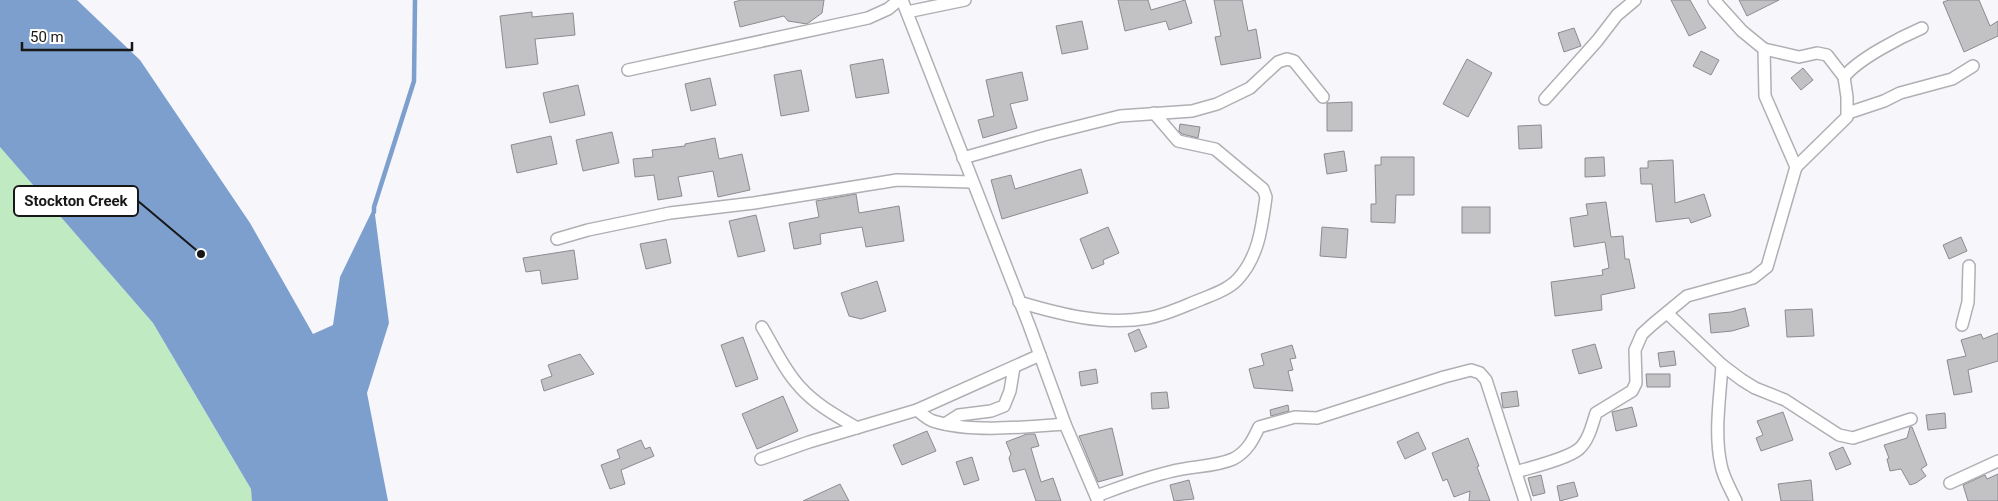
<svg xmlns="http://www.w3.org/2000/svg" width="1998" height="501" font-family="Roboto,sans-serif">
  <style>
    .green { fill: #c0eac2 }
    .water { fill: #7c9fce }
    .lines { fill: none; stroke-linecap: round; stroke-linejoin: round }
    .stream { stroke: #7c9fce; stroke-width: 4.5 }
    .building { fill: #c2c2c5; stroke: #8c8b8f }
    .street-casing { stroke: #b0b0b4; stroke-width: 14 }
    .street { stroke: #fff; stroke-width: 11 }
    .leader { fill: none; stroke: #171718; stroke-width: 2 }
    .callout-dot { fill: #171718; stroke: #fff; stroke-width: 2 }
    .callout { fill: #fff; stroke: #171718; stroke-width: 2 }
    .callout-label { font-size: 15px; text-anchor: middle; font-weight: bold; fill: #171718 }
  </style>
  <rect width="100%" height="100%" fill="#f7f7fb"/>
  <path class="green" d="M0,147l153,176 98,166 2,12h-253z"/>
  <path class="water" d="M0,0h77l63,60 110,163 63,111 20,-9 7,-48 34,-70 15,116 -22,70 21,108h-136l-1,-12 -98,-166 -153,-176z"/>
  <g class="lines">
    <path class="stream" d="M374,212v-5l40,-126 1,-81"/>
  </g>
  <g class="building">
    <path d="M741,0h83l-2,13 -15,11 -19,-3 -4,-5 -44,11 -6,-25z"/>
    <path d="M1118,0h30l3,10 34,-10 7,23 -23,7 -3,-9 -41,10z"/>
    <path d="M1214,0h28l6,31 8,-2 5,29 -40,7 -6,-28 6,-1z"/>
    <path d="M1671,0h19l16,28 -17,8z"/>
    <path d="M1739,0h40l-32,16z"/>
    <path d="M1949,0h30l11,26 8,-5v15l-34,16 -21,-50z"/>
    <path d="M532,12v5l41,-4 2,22 -40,4 3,25 -32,4 -6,-52z"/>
    <path d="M1082,21l6,28 -26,5 -6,-28z"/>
    <path d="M1574,28l7,18 -17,6 -6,-19z"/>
    <path d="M1701,51l18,9 -8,15 -18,-9z"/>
    <path d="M883,59l6,34 -33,5 -6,-33z"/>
    <path d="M1467,59l25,14 -24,44 -25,-13z"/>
    <path d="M1803,68l10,12 -12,10 -10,-12z"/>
    <path d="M801,70l8,41 -28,5 -7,-41z"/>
    <path d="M1022,72l6,28 -18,4 7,24 -34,10 -5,-18 16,-4 -8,-36z"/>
    <path d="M710,78l6,27 -25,6 -6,-27z"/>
    <path d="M578,85l7,30 -35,8 -7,-30z"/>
    <path d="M1352,102v29h-25v-28z"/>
    <path d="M1180,124l20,3 -2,11 -16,-4 -3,-3z"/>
    <path d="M1541,125l1,23 -23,1 -1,-23z"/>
    <path d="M612,132l7,31 -36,8 -7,-31z"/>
    <path d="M551,136l6,28 -40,9 -6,-28z"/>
    <path d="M715,138l4,21 23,-5 8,36 -32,7 -5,-26 -35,6 4,19 -24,4 -4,-25 -19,2 -2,-18 20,-2 -1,-7 33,-4v-2z"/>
    <path d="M1344,151l3,20 -20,3 -3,-20z"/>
    <path d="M1381,157h33v38h-18l-1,28 -24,-1v-18h5l-1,-39h6z"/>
    <path d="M1604,157l1,19 -20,1v-19z"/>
    <path d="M1673,160l2,43 29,-9 7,22 -20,7 -2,-5 -33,4 -4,-38h-11l-1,-16h8v-7z"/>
    <path d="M1081,169l7,24 -86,26 -11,-39 20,-5 4,14z"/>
    <path d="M856,194l3,19 40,-7 5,35 -38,6 -4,-20 -42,7 1,10 -27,5 -5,-26 30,-6 -3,-16z"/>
    <path d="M1606,202l5,35 12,-1 2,23h4l6,29 -34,7 1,15 -47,6 -4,-34 52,-7 -1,-5 7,-2 -4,-26 -31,5 -4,-29 18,-3 -2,-11z"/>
    <rect x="1462" y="207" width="28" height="26"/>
    <path d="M756,215l9,36 -27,6 -9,-36z"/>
    <path d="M1108,227l11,26 -16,7 1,4 -12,5 -12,-30z"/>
    <path d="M1322,227l26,2 -2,29 -26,-2z"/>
    <path d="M1961,237l6,14 -18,8 -6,-14z"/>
    <path d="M666,239l5,24 -25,6 -6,-25z"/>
    <path d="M574,250l4,29 -36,5 -2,-14 -14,2 -3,-14z"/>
    <path d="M877,281l9,30 -25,8 -12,-3 -8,-23z"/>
    <path d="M1745,308l4,18 -17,5 -21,2 -2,-19 22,-2z"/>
    <path d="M1812,309l2,27 -27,1 -2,-27z"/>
    <path d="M1139,329l8,18 -12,5 -7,-18z"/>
    <path d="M1998,333v28l-30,9 4,22 -18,3 -7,-35 19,-4 -5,-16 20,-6 2,5z"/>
    <path d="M743,337l15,42 -22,8 -15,-42z"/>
    <path d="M1595,344l7,24 -23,6 -7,-24z"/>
    <path d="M1292,345l4,13 -6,1 3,11 -5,1 5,20 -39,-3 -5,-19 15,-4 -3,-11z"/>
    <path d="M1674,351l2,14 -16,2 -2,-14z"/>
    <path d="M580,354l14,20 -50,17 -3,-11 11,-4 -4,-11z"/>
    <path d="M1096,369l2,14 -17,3 -2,-14z"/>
    <path d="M1646,374h24v13h-23z"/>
    <path d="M1517,391l2,15 -16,2 -2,-15z"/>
    <path d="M1167,392l2,16 -17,1 -1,-16z"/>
    <path d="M783,396l15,35 -41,18 -15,-35z"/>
    <path d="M1288,405l1,6 -18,5 -1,-6z"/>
    <path d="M1632,407l5,19 -21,5 -4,-19z"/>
    <path d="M1783,412l10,28 -32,11 -5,-13 7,-3 -6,-14z"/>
    <path d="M1945,413l1,15 -18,2 -2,-15z"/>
    <path d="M1910,427h2l15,38 -6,4 5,7 -10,7 -6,2 -9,-16 -11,2 -3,-12 2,-1 -5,-13 23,-7z"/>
    <path d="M1112,428l11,47 -25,7 -19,-46z"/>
    <path d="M927,431l9,20 -34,14 -9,-20z"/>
    <path d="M1418,432l8,17 -21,10 -8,-17z"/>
    <path d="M1027,434h8l4,12 -8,2 10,34 12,-4 8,23h-25l-11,-32 -12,3 -4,-14 2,-4 -5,-12z"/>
    <path d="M1468,438l11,28 -2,1 13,34h-21l1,-10 -16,6 -7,-18 -4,2 -11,-28z"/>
    <path d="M641,440l4,9 5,-2 4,9 -33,14 4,14 -15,5 -9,-24 19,-7 -3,-8z"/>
    <path d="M1843,447l8,17 -15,6 -7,-17z"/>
    <path d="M972,457l7,23 -15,5 -8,-23z"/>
    <path d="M1998,474v27h-30l-5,-16 22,-10 2,4z"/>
    <path d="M1541,475l4,18 -12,3 -5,-18z"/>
    <path d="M1189,480l5,19 -20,2 -4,-16z"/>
    <path d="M1811,480l2,21h-32l-3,-17z"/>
    <path d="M1574,482l4,14 -18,5 -3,-15z"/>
    <path d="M840,484l9,17h-46z"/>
  </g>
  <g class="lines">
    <defs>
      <g id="street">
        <path d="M902,0l127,325 36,99 33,77"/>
        <path d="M907,12l58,-12"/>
        <path d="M1764,49l35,8 18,-4 10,2 17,22 3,20v20l-51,50"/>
        <path d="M628,70l240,-52 20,-9 11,-9"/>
        <path d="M1844,77c14,-18 57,-40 78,-49"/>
        <path d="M1545,99l52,-58 20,-26 18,-15"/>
        <path d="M1848,113l36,-12 16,-8 52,-14 21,-13"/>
        <path d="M963,158l81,-23 76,-19 72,-5 25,-7 33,-16 28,-26 9,-3 7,2 29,36"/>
        <path d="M557,239l31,-9 82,-17 84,-10 143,-23 75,2"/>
        <path d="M1019,302c40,12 86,24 129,16 18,-3 36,-12 54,-19 12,-5 27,-10 36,-20 21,-23 24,-53 28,-82l-3,-8 -48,-40 -37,-8 -24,-28"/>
        <path d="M1667,313l55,52 20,15 13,8 30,12 54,35 14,3 58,-19"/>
        <path d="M1962,325l6,-23 1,-36"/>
        <path d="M762,327c12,20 22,43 38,60 16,18 37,29 57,41"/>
        <path d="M1722,365c-2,33 -8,68 -1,100 2,12 10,25 15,36"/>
        <path d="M917,410c5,4 10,9 16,11 37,12 93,6 132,3"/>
        <path d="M945,424l14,-9 32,-4 13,-5 6,-15 4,-24"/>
        <path d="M761,459l48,-17 108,-32 123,-55"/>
        <path d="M1516,472c16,-5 51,-13 63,-23 10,-9 13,-24 17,-36l36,-22 4,-8 -1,-33 7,-16 11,-10 34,-28 66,-18 14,-11 29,-100 -31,-71 -1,-47 -22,-18 -28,-31"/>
        <path d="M1950,483l48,-22"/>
        <path d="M1096,496c25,-9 50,-19 77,-25 19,-5 42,-4 60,-12 14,-7 20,-19 26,-32l36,-10 22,1 127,-41 27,-7 9,3 6,7 39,121"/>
      </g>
    </defs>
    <use href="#street" class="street-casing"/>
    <use href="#street" class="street"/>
  </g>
  <path class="leader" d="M201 254L138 201"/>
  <circle class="callout-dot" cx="201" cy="254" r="5"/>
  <rect class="callout" x="14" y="186" width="124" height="30" rx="5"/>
  <g class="callout-label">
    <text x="76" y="206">Stockton Creek</text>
  </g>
  <path d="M22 42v8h110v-8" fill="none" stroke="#171718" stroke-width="2.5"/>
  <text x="30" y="42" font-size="15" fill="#171718" stroke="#ffffff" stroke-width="4" paint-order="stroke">50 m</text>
</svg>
